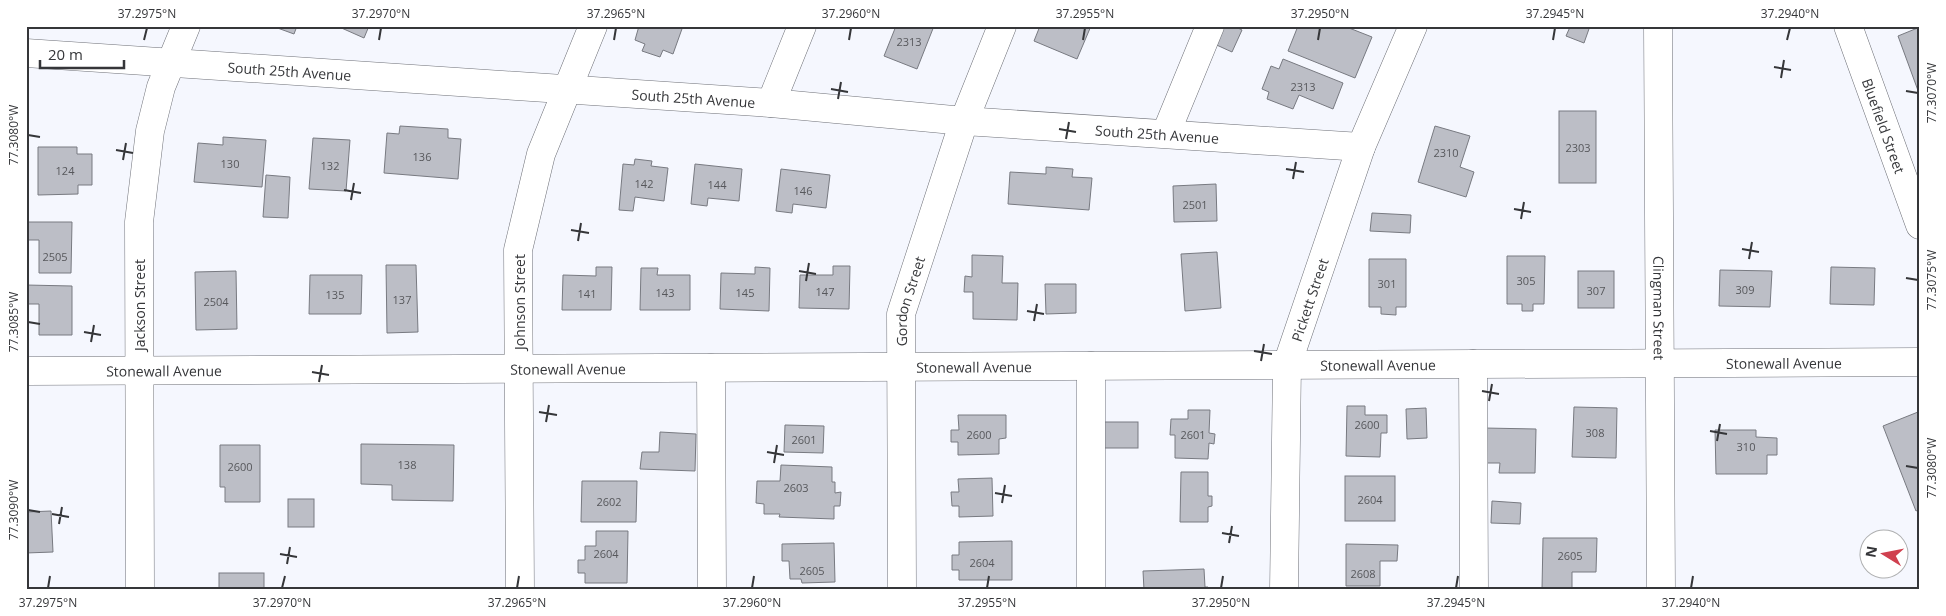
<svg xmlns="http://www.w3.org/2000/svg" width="1946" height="616" font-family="'Open Sans',sans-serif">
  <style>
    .building { fill: #bcbec6; stroke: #787a81 }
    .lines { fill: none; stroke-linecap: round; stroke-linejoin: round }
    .minor-casing { stroke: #6f7178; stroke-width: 29 }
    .minor { stroke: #fff; stroke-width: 28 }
    .ticks { fill: none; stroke: #353639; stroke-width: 2 }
    .labels { text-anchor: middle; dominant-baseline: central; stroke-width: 4; stroke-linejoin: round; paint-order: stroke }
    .number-label { font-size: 11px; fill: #57585c }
    .street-label { font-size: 14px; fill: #353639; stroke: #fff }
    .neatline { fill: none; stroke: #353639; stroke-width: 2 }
    .ticks-label { font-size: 12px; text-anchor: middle; fill: #353639 }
  </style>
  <rect width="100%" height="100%" fill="#f5f7fe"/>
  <g class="building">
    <path d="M272,26h25l-3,8z"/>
    <path d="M337,26h32l-5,12z"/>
    <path d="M639,26h44l-10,28 -10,-4 -3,7 -18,-6 3,-7 -10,-4z"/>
    <path d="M896,26h38l-17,43 -33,-13z"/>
    <path d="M1040,26h51l-14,33 -43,-18z"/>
    <path d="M1217,26h17l8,4 -10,22 -22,-10z"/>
    <path d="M1298,26h46l28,11 -17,41 -67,-27z"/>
    <path d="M1568,26h22l-6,17 -18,-7 4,-9z"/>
    <path d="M1920,27v69l-22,-60z"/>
    <path d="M1283,59l60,24 -10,26 -34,-14 -6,14 -26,-10 2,-7 -7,-3 9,-23 8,3z"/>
    <rect x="1559" y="111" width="37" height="72"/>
    <path d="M400,126l48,3v9l13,1 -3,40 -74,-6 3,-40 12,1z"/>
    <path d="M1435,126l35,10 -10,31 14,5 -8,25 -48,-15z"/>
    <path d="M223,137l43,3 -4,47 -68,-5 4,-39 25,2z"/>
    <path d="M313,138l37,2 -4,51 -37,-2z"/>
    <path d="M38,147h39v7h15v31h-14v9l-40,1z"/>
    <path d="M635,159l17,2 -1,5 17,2 -4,33 -29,-4 -2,14 -14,-1 4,-46 11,1z"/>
    <path d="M695,164l47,5 -3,32 -31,-3 -1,8 -16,-2z"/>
    <path d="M1046,167l27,2 -1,8 20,1 -3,32 -81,-6 2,-32 36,2z"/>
    <path d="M781,169l49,6 -4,33 -33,-4 -1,9 -16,-2z"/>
    <path d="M266,175l24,2 -2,41 -25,-1z"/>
    <path d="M1216,184l1,37 -43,1 -1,-36z"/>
    <path d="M1372,213l39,2 -1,18 -40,-2z"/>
    <path d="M26,222h46l-1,51h-32v-33h-13z"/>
    <path d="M1217,252l4,56 -36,3 -4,-57z"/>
    <path d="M972,255l31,1 -1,27h16l-1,37 -44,-1v-27h-9l1,-16 7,1z"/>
    <path d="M1507,256h38l-1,48h-11v7h-11v-7h-15z"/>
    <path d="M1369,259h37v48h-10v8l-15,-1v-7h-12z"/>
    <path d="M386,265h30l2,67 -31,1z"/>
    <path d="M833,266h17l-1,43 -50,-1 1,-33h33z"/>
    <path d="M596,267h16l-1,43h-49l1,-35 33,1z"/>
    <path d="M755,267l15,1 -1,43 -49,-2 1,-36 34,1z"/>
    <path d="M1831,267l44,1 -1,37 -44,-1z"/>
    <path d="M641,268h17l-1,7h33v35h-50z"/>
    <path d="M1720,270l52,1 -2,36 -51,-1z"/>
    <path d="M236,271l1,58 -41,1 -1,-58z"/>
    <rect x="1578" y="271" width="36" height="37"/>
    <path d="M310,275h52l-1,39h-52z"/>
    <path d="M1045,284h31v29l-30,1z"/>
    <path d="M26,285l46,1v49h-33v-31h-13z"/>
    <path d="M1347,406h18v9h22v18h-6l-1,24 -34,-1z"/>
    <path d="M1574,407l43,1 -1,50 -44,-1z"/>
    <path d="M1426,408l1,30 -20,1 -1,-30z"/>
    <path d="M1188,410h22l-1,23 6,1 -1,10 -5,-1 -1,16 -33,-1v-23h-5l1,-16h17z"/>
    <path d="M1918,412l2,4v93l-4,2 -33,-85z"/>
    <path d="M958,415h48v23l-7,1v15l-41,1v-13h-7v-12h8z"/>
    <rect x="1099" y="422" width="39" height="26"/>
    <path d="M785,425l39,1 -1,27 -39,-1z"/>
    <path d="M1484,428l52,1 -1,44h-36l1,-10h-17z"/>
    <path d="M1715,430h41v7l21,1v17h-10v19h-51z"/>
    <path d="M660,432l36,2 -1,37 -55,-2 2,-17h17z"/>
    <path d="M361,444l93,1 -1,56 -61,-1v-15l-31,-1z"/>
    <path d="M220,445h40v57h-35v-15h-5z"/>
    <path d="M781,465l51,2v15h3v11l6,-1 -1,14h-6v13l-55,-2 1,-3h-16v-10l-8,-1 1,-22h23z"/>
    <path d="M1181,472h27v24h4v10l-4,1v15h-28z"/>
    <rect x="1345" y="476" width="50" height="45"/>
    <path d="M992,478l1,38 -34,1v-11h-7l-1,-14h8l-1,-13z"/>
    <path d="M582,481h55l-1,41h-55z"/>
    <rect x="288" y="499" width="26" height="28"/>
    <path d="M1492,501l29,2 -1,21 -29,-1z"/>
    <path d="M51,511l2,41 -27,1v-41z"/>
    <path d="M596,531h32l-1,52h-42v-10h-7v-13h7v-14h11z"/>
    <path d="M1543,538h54l-1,34h-24v17h-30z"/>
    <path d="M1012,541v39h-53v-10h-7v-15h7v-13z"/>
    <path d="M834,543l1,39 -33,1 -1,-4h-11l-1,-18h-7v-17z"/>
    <path d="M1346,544l52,1 -1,16h-17v25h-34z"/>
    <path d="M1204,569l1,18h3v3h-64l-1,-19z"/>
    <rect x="219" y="573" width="45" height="17"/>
  </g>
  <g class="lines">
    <defs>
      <g id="minor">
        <path id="s1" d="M1658,26l3,564"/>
        <path id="s2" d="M1848,26l72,199"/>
        <path id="s3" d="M26,53l745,50 193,18 397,26"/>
        <path d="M771,103l31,-77"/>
        <path d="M1166,133l44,-107"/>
        <path d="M1473,364l1,226"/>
        <path d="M1091,366v224"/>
        <path d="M711,368l1,222"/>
        <path id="s4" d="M26,371l1894,-9"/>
        <path d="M140,590l-1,-368 11,-91 11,-44 25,-61"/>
        <path d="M520,590l-2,-340 23,-96 52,-128"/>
        <path id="s5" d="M902,590l-1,-276 63,-193 38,-95"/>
        <path id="s6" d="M1284,590l3,-225 74,-218 52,-121"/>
      </g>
    </defs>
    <use href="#minor" class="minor-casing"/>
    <use href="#minor" class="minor"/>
  </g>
  <path class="ticks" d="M144,40l3,-12M379,40l2,-12M614,40l2,-12M849,40l2,-12M1083,40l2,-12M1318,40l2,-12M1553,40l2,-12M1787,40l3,-12M1774,67l17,3M1781,78l3,-18M831,89l17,3M1906,91l12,2M838,99l3,-17M1059,129l17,3M28,135l12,2M1066,139l3,-17M116,150l17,3M123,160l3,-17M1286,169l18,3M1293,179l3,-17M344,190l17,3M351,200l3,-17M1514,209l17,3M1521,219l3,-17M571,230l18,3M578,241l3,-18M1742,249l17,3M1749,259l3,-17M799,271l17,3M1906,278l12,2M806,281l3,-18M1027,311l17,3M1034,321l3,-17M28,322l12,2M84,332l17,3M91,342l3,-17M1254,351l18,3M1261,361l3,-17M312,372l17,3M319,382l3,-17M1482,391l17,3M1489,401l3,-17M539,412l18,3M546,422l3,-17M1710,431l17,3M1717,441l3,-17M767,452l17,3M774,463l3,-18M1906,466l12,2M995,493l17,3M1002,503l3,-18M28,510l12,2M52,514l17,3M59,524l3,-17M1222,533l17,3M1229,543l3,-17M280,554l17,3M287,564l3,-17M48,588l2,-12M282,588l3,-12M517,588l2,-12M752,588l2,-12M987,588l2,-12M1221,588l2,-12M1456,588l2,-12M1691,588l2,-12"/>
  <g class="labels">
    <g class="number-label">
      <text x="909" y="41">2313</text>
      <text x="1303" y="86">2313</text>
      <text x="1578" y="147">2303</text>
      <text x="1446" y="152">2310</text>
      <text x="422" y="156">136</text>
      <text x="230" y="163">130</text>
      <text x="330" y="165">132</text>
      <text x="65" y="170">124</text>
      <text x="644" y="183">142</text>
      <text x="717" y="184">144</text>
      <text x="803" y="190">146</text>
      <text x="1195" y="204">2501</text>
      <text x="55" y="256">2505</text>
      <text x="1526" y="280">305</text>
      <text x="1387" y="283">301</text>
      <text x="1745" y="289">309</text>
      <text x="1596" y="290">307</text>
      <text x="825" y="291">147</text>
      <text x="665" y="292">143</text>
      <text x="745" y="292">145</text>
      <text x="587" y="293">141</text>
      <text x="335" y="294">135</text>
      <text x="402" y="299">137</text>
      <text x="216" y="301">2504</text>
      <text x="1367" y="424">2600</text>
      <text x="1595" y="432">308</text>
      <text x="979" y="434">2600</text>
      <text x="1193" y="434">2601</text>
      <text x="804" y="439">2601</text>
      <text x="1746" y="446">310</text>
      <text x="407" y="464">138</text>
      <text x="240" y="466">2600</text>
      <text x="796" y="487">2603</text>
      <text x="1370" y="499">2604</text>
      <text x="609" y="501">2602</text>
      <text x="606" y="553">2604</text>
      <text x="1570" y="555">2605</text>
      <text x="982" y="562">2604</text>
      <text x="812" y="570">2605</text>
      <text x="1363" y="573">2608</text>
    </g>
    <g class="street-label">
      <text stroke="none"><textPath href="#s3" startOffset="264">South 25th Avenue</textPath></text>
      <text stroke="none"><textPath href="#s3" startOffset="669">South 25th Avenue</textPath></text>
      <text stroke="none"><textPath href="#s2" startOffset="106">Bluefield Street</textPath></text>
      <text stroke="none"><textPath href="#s3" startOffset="1134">South 25th Avenue</textPath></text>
      <text stroke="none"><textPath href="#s6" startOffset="294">Pickett Street</textPath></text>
      <text stroke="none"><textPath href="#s5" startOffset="290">Gordon Street</textPath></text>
      <text transform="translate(519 302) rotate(-90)">Johnson Street</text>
      <text transform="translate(139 305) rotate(-90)">Jackson Street</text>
      <text stroke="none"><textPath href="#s1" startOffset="282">Clingman Street</textPath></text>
      <text stroke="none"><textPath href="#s4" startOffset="1758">Stonewall Avenue</textPath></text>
      <text stroke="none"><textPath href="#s4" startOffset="1352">Stonewall Avenue</textPath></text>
      <text stroke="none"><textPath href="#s4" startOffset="948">Stonewall Avenue</textPath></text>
      <text stroke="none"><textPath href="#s4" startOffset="542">Stonewall Avenue</textPath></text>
      <text stroke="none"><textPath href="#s4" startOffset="138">Stonewall Avenue</textPath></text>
    </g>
  </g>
  <rect width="1946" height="616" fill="none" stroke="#ffffff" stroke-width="55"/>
  <g transform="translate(1884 554) rotate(280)"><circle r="24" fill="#ffffff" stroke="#aeafb0"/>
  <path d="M0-4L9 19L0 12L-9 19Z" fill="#d0404f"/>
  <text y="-8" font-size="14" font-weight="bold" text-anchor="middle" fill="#353639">N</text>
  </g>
  <path d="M40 60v8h84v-8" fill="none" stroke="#353639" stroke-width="2.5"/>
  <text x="48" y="60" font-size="15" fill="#353639" stroke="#ffffff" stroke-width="4" paint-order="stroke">20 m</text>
  <rect x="28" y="28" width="1890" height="560" class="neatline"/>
  <g class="ticks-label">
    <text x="147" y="18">37.2975°N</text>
    <text x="381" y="18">37.2970°N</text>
    <text x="616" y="18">37.2965°N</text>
    <text x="851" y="18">37.2960°N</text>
    <text x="1085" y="18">37.2955°N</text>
    <text x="1320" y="18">37.2950°N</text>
    <text x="1555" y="18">37.2945°N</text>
    <text x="1790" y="18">37.2940°N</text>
    <text transform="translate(1932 93) rotate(-90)" y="4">77.3070°W</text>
    <text transform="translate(14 135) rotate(-90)" y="4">77.3080°W</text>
    <text transform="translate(1932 280) rotate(-90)" y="4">77.3075°W</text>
    <text transform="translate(14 322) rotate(-90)" y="4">77.3085°W</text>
    <text transform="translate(1932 468) rotate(-90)" y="4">77.3080°W</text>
    <text transform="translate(14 510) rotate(-90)" y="4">77.3090°W</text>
    <text x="48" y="607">37.2975°N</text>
    <text x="282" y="607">37.2970°N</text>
    <text x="517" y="607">37.2965°N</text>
    <text x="752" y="607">37.2960°N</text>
    <text x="987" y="607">37.2955°N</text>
    <text x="1221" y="607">37.2950°N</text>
    <text x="1456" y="607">37.2945°N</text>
    <text x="1691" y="607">37.2940°N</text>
  </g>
</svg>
